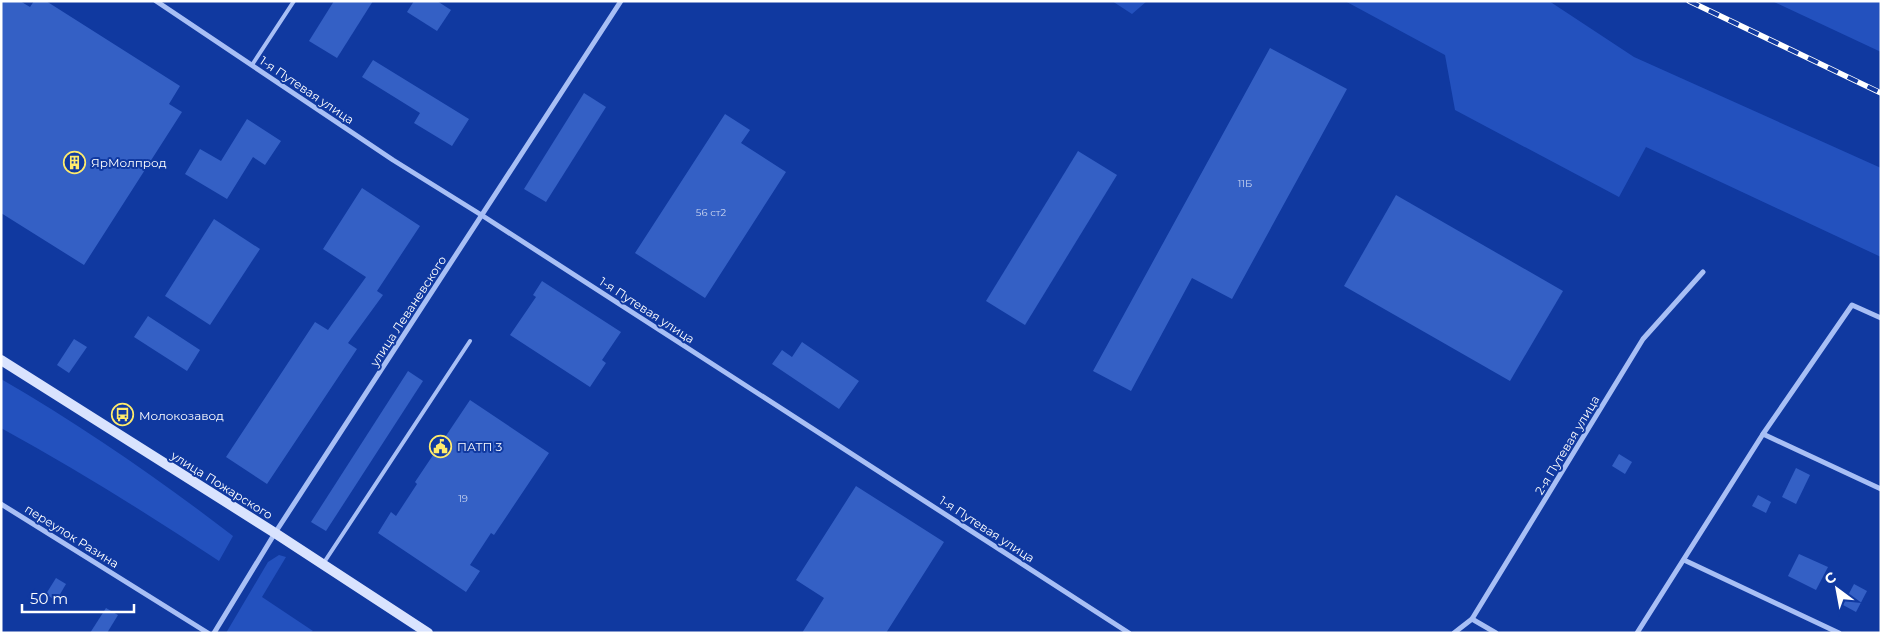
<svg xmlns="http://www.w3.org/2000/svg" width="1882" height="634" font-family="Montserrat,sans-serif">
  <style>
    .green { fill: #2351be }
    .building { fill: #3460c5 }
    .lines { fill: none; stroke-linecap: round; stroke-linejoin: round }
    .lane { stroke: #a8bff5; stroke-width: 4 }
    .street { stroke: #a8bff5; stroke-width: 5 }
    .secondary { stroke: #d9e3fe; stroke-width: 10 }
    .rail-casing { stroke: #fff; stroke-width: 5.5 }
    .rail { stroke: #1039a0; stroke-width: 4; stroke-dasharray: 11; stroke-linecap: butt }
    .labels { text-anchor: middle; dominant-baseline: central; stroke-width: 4; stroke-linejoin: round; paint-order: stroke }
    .number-label { font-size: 10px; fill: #ccd7f0 }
    .street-label { font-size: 12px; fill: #fff; stroke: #1039a0 }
    .poi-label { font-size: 12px; fill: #fff; stroke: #1039a0; text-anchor: start }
  </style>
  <rect width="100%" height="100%" fill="#1039a0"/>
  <g class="green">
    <path d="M1112,1h35l-15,13z"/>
    <path d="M1345,1h204l85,56 247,111v89l-235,-110 -27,50 -164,-87 -10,-55z"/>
    <path d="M1772,1h109v51z"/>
    <path d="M1,379c81,47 158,100 232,157l-14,25c-71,-47 -143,-92 -218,-133z"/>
    <path d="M279,555l7,2 -24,40 51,34 -4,2h-83l42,-71z"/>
  </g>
  <g class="building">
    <path d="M1,1h19l10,6 4,-6h12l134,85 -11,18 13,8 -98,153 -83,-52z"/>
    <path d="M334,1h39l-36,57 -28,-17z"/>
    <path d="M414,1h23l14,9 -14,21 -30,-19z"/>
    <path d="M1270,48l77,41 -115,210 -40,-21 -61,113 -38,-20z"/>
    <path d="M373,60l96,59 -17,27 -38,-23 6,-10 -58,-36z"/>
    <path d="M584,93l22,14 -60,95 -22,-13z"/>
    <path d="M725,114l25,16 -9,13 45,29 -81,126 -70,-45z"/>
    <path d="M247,119l34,22 -16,24 -12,-8 -26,42 -42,-25 15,-25 21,12z"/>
    <path d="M1078,151l39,24 -92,150 -39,-24z"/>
    <path d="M362,188l58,38 -43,65 6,4 -35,48 9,6 -90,135 -41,-27 89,-135 13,8 38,-53 -43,-28z"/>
    <path d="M1396,195l167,96 -53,90 -166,-95z"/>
    <path d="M214,219l46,30 -50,76 -45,-29z"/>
    <path d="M542,281l79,51 -19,28 4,3 -16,24 -80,-52 26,-38 -3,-2z"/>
    <path d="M148,316l52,34 -13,21 -53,-34z"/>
    <path d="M74,339l13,8 -18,26 -12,-8z"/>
    <path d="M802,342l57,39 -20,28 -67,-45 10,-14 10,7z"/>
    <path d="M408,371l15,10 -97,150 -15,-9z"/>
    <path d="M470,400l79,53 -55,82 -3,-2 -21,32 10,6 -14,21 -88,-59 13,-21 5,4 21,-32 -2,-2z"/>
    <path d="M1619,454l13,8 -7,12 -13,-8z"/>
    <path d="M1796,468l14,7 -14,29 -14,-7z"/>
    <path d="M856,486l88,56 -58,91h-84l22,-35 -28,-18z"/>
    <path d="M1758,495l13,7 -5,11 -14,-7z"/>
    <path d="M1799,554l29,13 -12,23 -28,-14z"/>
    <path d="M56,578l10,6 -10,17 -10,-7z"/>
    <path d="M1854,584l13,7 -11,21 -13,-7z"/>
    <path d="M106,608l12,7 -11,18h-17z"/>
  </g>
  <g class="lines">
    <g class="lane">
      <path d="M252,65l42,-64"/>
      <path d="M323,564l147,-223"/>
    </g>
    <g class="street">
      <path d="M156,1l237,159 90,56 646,417"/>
      <path d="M1763,434l118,55"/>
      <path d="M1,504l207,129"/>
      <path d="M1684,560l155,73"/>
      <path d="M1472,619l24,14"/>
      <path d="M214,633l61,-100 346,-532"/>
      <path d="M1454,633l18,-14 171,-280 60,-67"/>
      <path d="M1637,633l126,-199 89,-129 29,13"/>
    </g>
    <path class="secondary" d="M1,360l274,173 153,100"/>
    <defs>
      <path id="rail" d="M1689,1l192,92"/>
    </defs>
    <use href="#rail" class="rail-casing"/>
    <use href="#rail" class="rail"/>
  </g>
  <defs>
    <symbol id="building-ring" viewBox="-11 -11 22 22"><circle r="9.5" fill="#1039a0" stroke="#ffeb6c" stroke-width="1.5"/><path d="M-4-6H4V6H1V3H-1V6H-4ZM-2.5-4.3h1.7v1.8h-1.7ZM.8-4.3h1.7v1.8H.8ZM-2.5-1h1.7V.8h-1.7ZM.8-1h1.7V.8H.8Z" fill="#ffeb6c"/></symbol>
    <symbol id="bus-ring" viewBox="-11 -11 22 22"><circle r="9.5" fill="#1039a0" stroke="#ffeb6c" stroke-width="1.5"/><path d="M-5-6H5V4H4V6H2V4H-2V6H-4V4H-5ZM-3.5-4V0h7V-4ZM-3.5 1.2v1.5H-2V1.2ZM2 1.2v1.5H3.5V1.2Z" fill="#ffeb6c"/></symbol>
    <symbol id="civic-ring" viewBox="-11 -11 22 22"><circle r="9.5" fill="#1039a0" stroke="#ffeb6c" stroke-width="1.5"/><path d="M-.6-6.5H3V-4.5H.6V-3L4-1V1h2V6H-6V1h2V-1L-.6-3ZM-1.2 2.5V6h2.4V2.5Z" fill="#ffeb6c"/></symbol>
  </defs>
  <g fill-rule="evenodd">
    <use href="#building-ring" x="62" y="150" width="25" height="25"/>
    <use href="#bus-ring" x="110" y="402" width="25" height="25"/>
    <use href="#civic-ring" x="428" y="434" width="25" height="25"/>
  </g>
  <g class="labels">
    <g class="number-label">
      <text x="1245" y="183">11Б</text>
      <text x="711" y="212">56 ст2</text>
      <text x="463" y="498">19</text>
    </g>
    <g class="street-label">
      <text transform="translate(307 90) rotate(34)">1-я Путевая улица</text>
      <text transform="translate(647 310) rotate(33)">1-я Путевая улица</text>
      <text transform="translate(408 311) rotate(-57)">улица Леваневского</text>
      <text transform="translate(1567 445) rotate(-59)">2-я Путевая улица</text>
      <text transform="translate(222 485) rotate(32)">улица Пожарского</text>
      <text transform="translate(987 529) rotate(33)">1-я Путевая улица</text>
      <text transform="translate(72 536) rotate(32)">переулок Разина</text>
    </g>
    <g class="poi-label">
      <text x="91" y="162">ЯрМолпрод</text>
      <text x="139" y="415">Молокозавод</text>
      <text x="457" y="446">ПАТП 3</text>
    </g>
  </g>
  <rect width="1882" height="634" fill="none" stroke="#ffffff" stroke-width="5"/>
  <g transform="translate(1837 589) rotate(328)" stroke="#1039a0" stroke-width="4" paint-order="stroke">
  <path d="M0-4L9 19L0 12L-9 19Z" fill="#ffffff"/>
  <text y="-8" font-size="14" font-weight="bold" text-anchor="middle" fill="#ffffff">С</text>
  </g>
  <path d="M22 604v8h112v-8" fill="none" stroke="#ffffff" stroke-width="2.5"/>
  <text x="30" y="604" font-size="15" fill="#ffffff" stroke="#1039a0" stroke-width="4" paint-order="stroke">50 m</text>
</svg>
